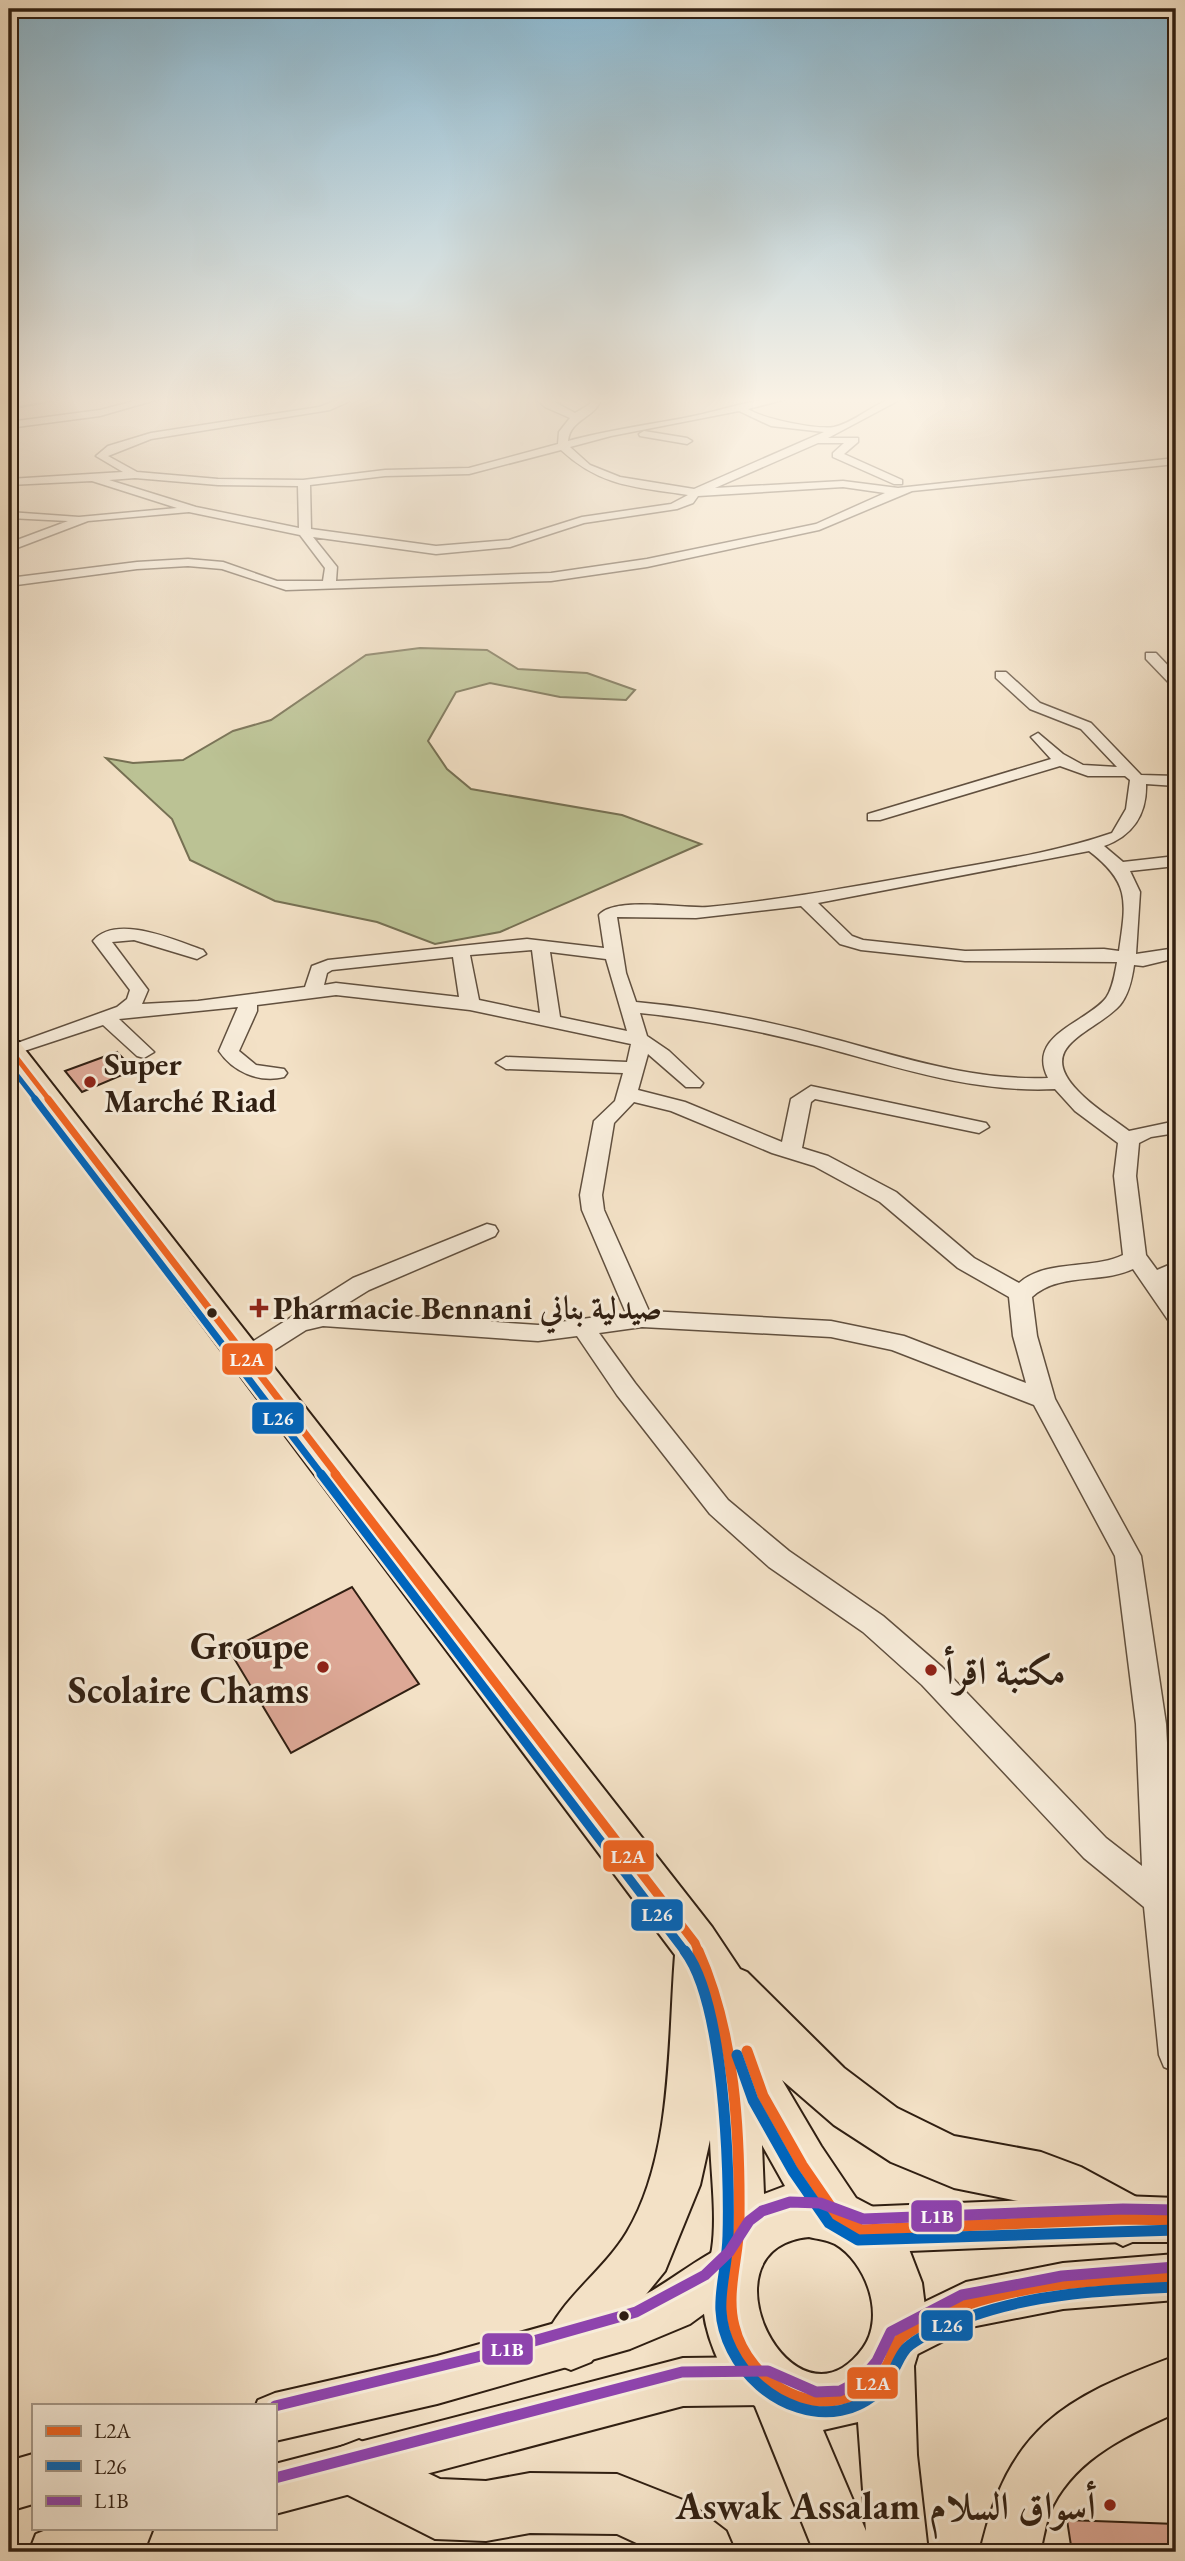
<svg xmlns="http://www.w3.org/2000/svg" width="1185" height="2561" font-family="'EB Garamond',Amiri,serif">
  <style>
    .green { fill: #bbc294; stroke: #767053; stroke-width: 2 }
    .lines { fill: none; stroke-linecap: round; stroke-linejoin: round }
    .stream { stroke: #717e70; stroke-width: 2.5 }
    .building { fill: #dda896; stroke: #301f12; stroke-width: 2 }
    .minor-casing { stroke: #61503f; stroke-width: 3 }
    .major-casing { stroke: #301f12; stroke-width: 4 }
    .highway-casing { stroke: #301f12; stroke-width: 4 }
    .minor { fill: #f7ecda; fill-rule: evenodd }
    .major { fill: #f3e1c6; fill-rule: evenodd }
    .highway { fill: #f3e1c6; fill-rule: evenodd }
    .bus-1-far3-casing { stroke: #f7ecda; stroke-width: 10 }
    .bus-1-far2-casing { stroke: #f7ecda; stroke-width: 12 }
    .bus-1-far1-casing { stroke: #f7ecda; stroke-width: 14 }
    .bus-1-casing { stroke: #f7ecda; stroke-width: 17 }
    .bus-2-far3-casing { stroke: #f7ecda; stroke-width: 10 }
    .bus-2-far2-casing { stroke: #f7ecda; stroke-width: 12 }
    .bus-2-far1-casing { stroke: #f7ecda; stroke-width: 14 }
    .bus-2-casing { stroke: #f7ecda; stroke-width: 17 }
    .bus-3-casing { stroke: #f7ecda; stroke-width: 17 }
    .bus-1-far3 { stroke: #f26522; stroke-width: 5 }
    .bus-1-far2 { stroke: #f26522; stroke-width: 7 }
    .bus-1-far1 { stroke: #f26522; stroke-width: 9 }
    .bus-1 { stroke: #f26522; stroke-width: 11 }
    .bus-2-far3 { stroke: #0065bd; stroke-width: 5 }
    .bus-2-far2 { stroke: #0065bd; stroke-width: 7 }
    .bus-2-far1 { stroke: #0065bd; stroke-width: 9 }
    .bus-2 { stroke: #0065bd; stroke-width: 11 }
    .bus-3 { stroke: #8e44ad; stroke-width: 11 }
    .poi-dot { fill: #8f2418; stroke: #f7ecda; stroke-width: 2.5 }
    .bus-dot { fill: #301f12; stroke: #f7ecda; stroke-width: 2.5 }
    .labels { text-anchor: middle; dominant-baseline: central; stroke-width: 6; stroke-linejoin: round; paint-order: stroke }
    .poi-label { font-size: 32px; font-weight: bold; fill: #301f12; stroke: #f7ecda; text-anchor: start }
    .near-poi-label { font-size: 38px; font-weight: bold; fill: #301f12; stroke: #f7ecda; text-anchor: end }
    .line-badge { stroke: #f7ecda; stroke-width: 2.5 }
    .badge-label { font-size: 19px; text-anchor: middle; font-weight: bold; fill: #fff }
  </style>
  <rect width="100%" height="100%" fill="#f3e1c6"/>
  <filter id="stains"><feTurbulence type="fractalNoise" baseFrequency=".00286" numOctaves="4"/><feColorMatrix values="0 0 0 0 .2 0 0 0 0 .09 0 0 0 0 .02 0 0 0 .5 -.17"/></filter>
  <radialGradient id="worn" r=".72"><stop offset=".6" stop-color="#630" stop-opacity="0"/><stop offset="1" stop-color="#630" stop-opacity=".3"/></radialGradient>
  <path class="green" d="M420,648l67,2 31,19 69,4 48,17 -9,10 -66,-3 -70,-14 -34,9 -28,49 19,28 24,20 151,26 79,29 -201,88 -65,12 -58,-22 -102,-21 -85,-41 -18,-41 -66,-61 27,5 50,-3 50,-29 38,-11 95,-65z"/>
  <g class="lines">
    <path class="stream" d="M9,409l65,-12"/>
  </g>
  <g class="building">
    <path d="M117,1052l17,18 -52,22 -17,-21z"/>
    <path d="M352,1587l67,97 -128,69 -62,-103z"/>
    <path d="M1067,2520l109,4v28h-104z"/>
  </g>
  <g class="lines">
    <defs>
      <g id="minor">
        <path d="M150,397h16l-66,19 -91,12v-6l91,-12z"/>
        <path d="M339,397h10l-1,5 -18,8 -179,29 -43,17 29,16 81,7 85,1 82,-10 84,-2 89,-24 1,-12 11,-14 -25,-11 -11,-10h11l30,16 15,-9 1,-7h10c-2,20 -31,21 -33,44 40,-11 80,-16 121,-24 35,-7 69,-20 105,-20l-46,12c15,10 69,21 86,18 26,-6 44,-30 71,-30l-77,41h30v4l-14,12 58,26v4h-8l-61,-27v-4l11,-10h-26l-103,45 128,-7 55,7 278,-30v6l-264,27 -93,39 -172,37 -96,14 -265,9 -64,-21 -34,-3 -51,3 -128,17v-8l128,-16 51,-3 35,3 54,19h46l2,-13 -25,-33 -111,-23 -101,9 -79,30v-8l59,-22 -59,-3v-6l70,5 98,-9 -85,-27 -83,4v-6l114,-7 -27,-16 12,-10 43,-13 168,-26 19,-7zM739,411l32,15 53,6 -130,57 -74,-12 -30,-12 -20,-18 41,-11zM561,450c40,37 75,37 127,45l-17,9 -89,13 -73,23 -73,6 -125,-17 -1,-44 75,-9 84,-2zM135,478l83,7 80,1 1,42 -103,-21 -87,-27zM843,487l42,6 -69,31 -169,35 -96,14 -215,8 1,-14 -24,-30 123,17 74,-7 74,-24 93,-14 16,-6 5,-7z"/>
        <path d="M644,431l43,7 5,3 -5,3 -47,-8 -1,-2z"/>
        <path d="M1146,653h10l20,21v12l-5,-1 -25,-26z"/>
        <path d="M996,672h10l34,31 51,20 50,52 35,1v10l-30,-2c1,31 -14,52 -42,62l19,16 53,-6v10l-46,5 10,21 -4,62 40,-6v10l-33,8 -9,-1c-2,14 -5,29 -14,40 -25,28 -87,40 -42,86 15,16 34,27 51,40l47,-10v12l-25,4 -12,6 -3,33 10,79 11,15 19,-8v17l-9,5 9,13v25l-8,-2 -35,-51c-31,15 -74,3 -101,28l5,39 18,63 86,157 25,168 10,186v162l-12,-5 -5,-12 -15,-148 -60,-49 -162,-173 -59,-53 -94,-65 -59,-53 -93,-119 -40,-59 -39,5 -215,-15 -17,4 -52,33 -8,3 -8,-3 -4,-6 4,-6 115,-73 134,-54 8,2 3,5 -3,5 -126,54 -34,21 203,14 88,-12 -44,-103 -2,-15 14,-74 21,-20 8,-28 -117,-4 -10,-6 10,-6 121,5 4,-18 -161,-34 -134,-15 -79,10v6l-18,40 17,14 28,4 3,4 -3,4c-25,6 -51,-5 -65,-26l19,-44 -119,12 35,33 -10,6 -7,-2 -34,-31 -94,31v-10l108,-39 10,-8 3,-9 -37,-49c23,-28 83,0 110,9l3,4 -9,5 -63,-19 -22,2 36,48 -6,14 56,-3 107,-14 7,-21 16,-6 199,-21 77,9 -5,-33c16,-19 84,-6 109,-8 75,-7 148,-21 222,-34 60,-11 124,-20 182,-40l14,-24 4,-29 -5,-4h-37l-28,-10 -180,54h-12v-6l183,-55 -20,-22 7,-4 25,21 20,11 34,2 -36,-38 -51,-20 -34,-31zM1089,851c42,32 37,51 30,100l-15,-2 -139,2 -102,-11 -11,-4 -34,-33zM801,906l39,38 21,6 104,11 152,1c-2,11 -4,26 -11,36 -20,25 -80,37 -58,80 -75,3 -143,-20 -214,-39 -65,-18 -131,-31 -198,-37l-10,-29 -9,-56 79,1zM532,950l8,63 -61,-13 -9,-45zM550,952l56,7 21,72 -67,-14zM453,957l6,40 -123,-14 -12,2 3,-12 5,-3zM640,1013c60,6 120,18 179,33 78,21 153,47 236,43l20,22 43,32 -4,33 9,79c-31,15 -77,4 -104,28l-45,-25 -78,-66 -68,-36 -26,-8 9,-46 4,-3 164,34 10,-6 -3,-4 -175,-37 -20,13 -9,43 -97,-40 -47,-12 10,-36 38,33h14l3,-4 -34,-32 -22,-15zM634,1102l37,9 101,42 42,13 66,36 78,66 51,29 4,39 13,47 -122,-47 -73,-15 -182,-10 -45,-101 -2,-15 12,-72zM642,1327l189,10 61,13 142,55 81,151 21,168 6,142 -36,-28 -164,-171 -59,-51 -94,-65 -61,-51 -93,-117 -36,-50z"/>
      </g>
      <g id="major">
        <path d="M1123,2196l53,2v44h-53l-262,11 -16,-7 -7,-16 7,-16 16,-7z"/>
        <path d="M733,2242l16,7 7,16 -7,16 -59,43 -60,25 -193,55 -162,37v-36h-19l2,-5 17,-7 162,-37 193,-54c37,-16 66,-45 103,-60z"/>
        <path d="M1176,2254v46l-113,9 -92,18 -73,37 -17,-7 -7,-17 7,-17 85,-41 97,-19z"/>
        <path d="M767,2357l17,7 7,17 -7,17 -17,7 -84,1 -408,108v-50l408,-106z"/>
        <path d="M33,2454v50l-24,7v-50z"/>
        <path d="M51,2528h102l-7,18 -15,6h-102l7,-18z"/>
      </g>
      <g id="highway">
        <path d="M9,1040l10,2 693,885 28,42 7,3 97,96 53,40 57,28 87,16 40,15 61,33 8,19 -8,19 -19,8 -75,-39 -94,-19 -63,-26 -57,-37 -52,-45 39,66 35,52 19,10 20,19 12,17 15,39 5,40 -13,43 3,89 11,97h-114l-59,-146c-34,-22 -56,-81 -52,-120 1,-13 7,-25 9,-37 5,-33 -1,-75 -2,-109l-10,45 -35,86 -74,91 -20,8 -20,-8 -8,-20c18,-44 60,-70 84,-110 46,-77 41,-190 48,-277l-666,-888zM762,2145l23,41 -21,8zM809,2237c8,2 18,3 26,7 31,18 51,72 28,104 -69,95 -168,-100 -54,-111zM858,2422l8,109 -43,-101z"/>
        <path d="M1176,2356v57c-47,21 -98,44 -123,92 -7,14 -9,32 -13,47h-60c28,-124 83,-154 196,-196z"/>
        <path d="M359,2440l81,39 46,2 44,-8 87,1 71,28 38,29 9,21h-79l-39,-18 -87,-1 -44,8 -51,-2 -97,-49 -8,-21 8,-21z"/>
      </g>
    </defs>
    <use href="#minor" class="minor-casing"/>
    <use href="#major" class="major-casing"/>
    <use href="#highway" class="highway-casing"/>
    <use href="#minor" class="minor"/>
    <use href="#major" class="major"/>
    <use href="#highway" class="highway"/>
    <defs>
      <path id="bus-1-far3" d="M9,1048l41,53"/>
      <path id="bus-1-far2" d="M48,1099l289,376"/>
      <path id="bus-1-far1" d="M335,1474l360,469 4,10"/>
      <g id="bus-1">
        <path d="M698,1951c37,83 42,180 41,270 0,35 -14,71 -5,105 7,29 29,55 55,67 35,17 77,7 98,-27 5,-8 6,-21 14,-28 7,-6 18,-12 27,-17 74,-38 167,-41 248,-44"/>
        <path d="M747,2051l16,45 39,69 35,51 24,14 262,-11 53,1"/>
      </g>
      <path id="bus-2-far3" d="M9,1065l28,36"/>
      <path id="bus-2-far2" d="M35,1099l287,376"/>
      <path id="bus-2-far1" d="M321,1474l365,479"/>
      <g id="bus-2">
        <path d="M685,1951c39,51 45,219 43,285 -1,44 -18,71 4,114 27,54 100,86 149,39 13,-12 17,-36 29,-44 17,-13 41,-22 62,-29 65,-23 135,-26 204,-29"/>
        <path d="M737,2055l16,45 40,71 36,52 29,17 318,-10"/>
      </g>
      <g id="bus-3">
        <path d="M275,2406l202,-49 159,-45 69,-37 24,-23 20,-31 13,-10 28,-9 30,1 43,16 260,-10 53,1"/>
        <path d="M275,2478l407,-106 86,-1 48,21 24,-1 21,-11 16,-19 14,-29 71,-37 100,-19 113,-9"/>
      </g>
    </defs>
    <use href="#bus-1-far3" class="bus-1-far3-casing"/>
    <use href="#bus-1-far2" class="bus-1-far2-casing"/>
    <use href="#bus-1-far1" class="bus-1-far1-casing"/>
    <use href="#bus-1" class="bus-1-casing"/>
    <use href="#bus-2-far3" class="bus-2-far3-casing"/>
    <use href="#bus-2-far2" class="bus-2-far2-casing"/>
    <use href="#bus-2-far1" class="bus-2-far1-casing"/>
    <use href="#bus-2" class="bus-2-casing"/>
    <use href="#bus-3" class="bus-3-casing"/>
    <use href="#bus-1-far3" class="bus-1-far3"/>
    <use href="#bus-1-far2" class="bus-1-far2"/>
    <use href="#bus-1-far1" class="bus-1-far1"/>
    <use href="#bus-1" class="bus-1"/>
    <use href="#bus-2-far3" class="bus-2-far3"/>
    <use href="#bus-2-far2" class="bus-2-far2"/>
    <use href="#bus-2-far1" class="bus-2-far1"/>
    <use href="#bus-2" class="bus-2"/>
    <use href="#bus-3" class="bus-3"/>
  </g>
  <linearGradient id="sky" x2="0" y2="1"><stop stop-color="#8ab8d1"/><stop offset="0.53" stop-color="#faf2e5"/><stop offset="1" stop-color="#faf2e5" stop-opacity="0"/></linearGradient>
  <rect width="1185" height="755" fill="url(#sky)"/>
  <g class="poi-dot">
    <circle cx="90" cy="1082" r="7"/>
    <path d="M255.5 1297.5h7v7h7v7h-7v7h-7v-7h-7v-7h7z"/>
    <circle cx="323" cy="1667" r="7"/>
    <circle cx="931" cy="1670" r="7"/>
    <circle cx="1110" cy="2505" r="7"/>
  </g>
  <g class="bus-dot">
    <circle cx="212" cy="1313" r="6"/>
    <circle cx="624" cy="2316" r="6"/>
  </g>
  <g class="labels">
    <g class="poi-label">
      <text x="104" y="1064">Super<tspan x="104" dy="37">Marché Riad</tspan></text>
      <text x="273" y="1308">Pharmacie Bennani صيدلية بناني</text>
    </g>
    <g class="near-poi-label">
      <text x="309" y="1645">Groupe<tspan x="309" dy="44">Scolaire Chams</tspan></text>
      <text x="945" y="1670" text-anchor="start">مكتبة اقرأ</text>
      <text x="1096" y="2505">Aswak Assalam أسواق السلام</text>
    </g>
  </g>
  <g class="line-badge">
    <rect x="221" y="1342" width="53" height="34" rx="7" fill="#f26522"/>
    <rect x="251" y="1401" width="54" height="34" rx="7" fill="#0065bd"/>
    <rect x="602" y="1839" width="53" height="34" rx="7" fill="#f26522"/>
    <rect x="630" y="1898" width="54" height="34" rx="7" fill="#0065bd"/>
    <rect x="910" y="2199" width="53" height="34" rx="7" fill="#8e44ad"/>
    <rect x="920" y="2309" width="54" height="33" rx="7" fill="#0065bd"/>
    <rect x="481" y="2332" width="53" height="34" rx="7" fill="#8e44ad"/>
    <rect x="846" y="2366" width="53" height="34" rx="7" fill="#f26522"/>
  </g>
  <g class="badge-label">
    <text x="247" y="1366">L2A</text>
    <text x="278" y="1425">L26</text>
    <text x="628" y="1863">L2A</text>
    <text x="657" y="1921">L26</text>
    <text x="937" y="2223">L1B</text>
    <text x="947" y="2332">L26</text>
    <text x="507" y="2356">L1B</text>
    <text x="873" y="2390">L2A</text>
  </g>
  <rect width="1185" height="2561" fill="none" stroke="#f3e1c6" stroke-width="35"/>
  <rect x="10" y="10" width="1164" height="2540" fill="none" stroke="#301f12" stroke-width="3.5"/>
  <rect x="18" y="18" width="1150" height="2526" fill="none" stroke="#301f12" stroke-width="2"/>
  <rect x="32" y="2404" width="245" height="126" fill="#f7ecda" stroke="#a79a8a" stroke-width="2"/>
  <rect x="46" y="2426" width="35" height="10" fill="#f26522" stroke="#a79a8a" stroke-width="2"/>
  <text x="94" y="2438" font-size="21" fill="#301f12">L2A</text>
  <rect x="46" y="2461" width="35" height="10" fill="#0065bd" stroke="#a79a8a" stroke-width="2"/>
  <text x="94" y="2474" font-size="21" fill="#301f12">L26</text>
  <rect x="46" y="2496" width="35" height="10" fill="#8e44ad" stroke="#a79a8a" stroke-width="2"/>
  <text x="94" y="2508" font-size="21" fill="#301f12">L1B</text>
  <rect width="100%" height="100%" filter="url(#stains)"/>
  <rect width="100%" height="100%" fill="url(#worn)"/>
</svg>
